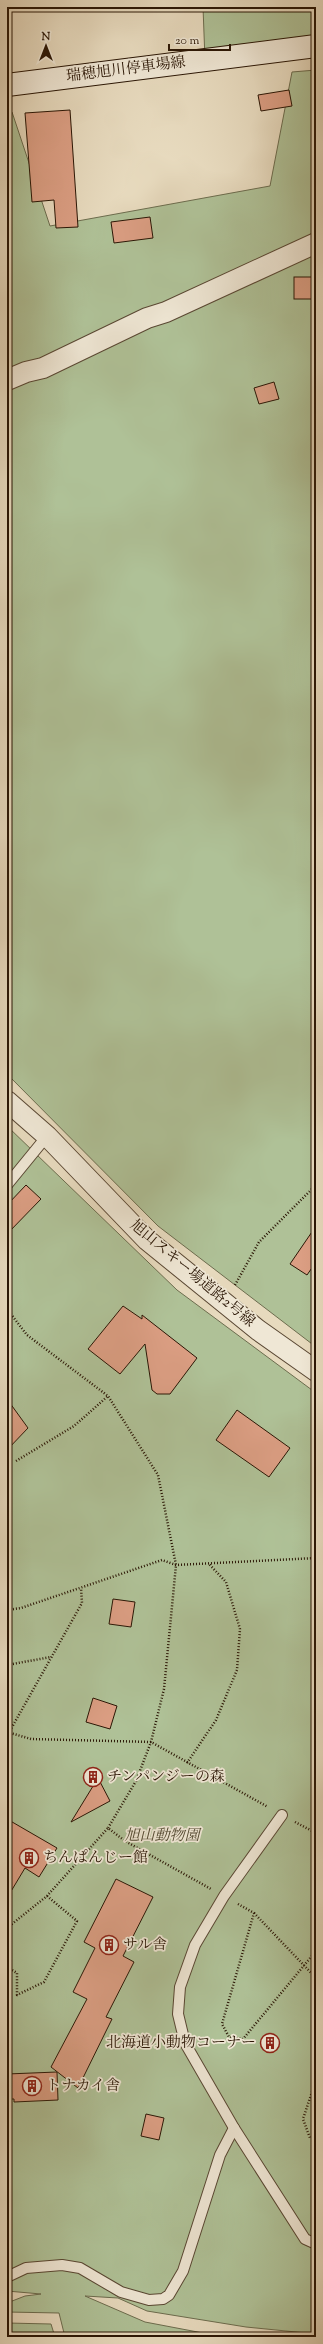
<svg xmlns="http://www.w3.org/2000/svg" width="323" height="2344" font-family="'Sorts Mill Goudy','Noto Serif JP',serif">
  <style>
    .green { fill: #afc197; stroke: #6c6c4e }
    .building { fill: #db9e83; stroke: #2a1605 }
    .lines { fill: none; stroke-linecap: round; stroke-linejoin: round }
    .lane-casing { stroke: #594733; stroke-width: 12 }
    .street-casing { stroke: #594733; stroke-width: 22 }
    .secondary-casing { stroke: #2a1605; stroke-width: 24 }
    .path { stroke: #2a1605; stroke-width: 2.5; stroke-dasharray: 1 2; stroke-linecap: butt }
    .lane { stroke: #efe7d5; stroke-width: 10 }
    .street { stroke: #efe7d5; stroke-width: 20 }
    .secondary { stroke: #efe7d5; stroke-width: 22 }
    .labels { text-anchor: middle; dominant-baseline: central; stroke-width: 3.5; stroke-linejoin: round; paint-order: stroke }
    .street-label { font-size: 15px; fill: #2a1605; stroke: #efe7d5 }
    .poi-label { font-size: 15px; fill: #2a1605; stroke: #efe7d5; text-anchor: start }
    .park-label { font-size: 15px; font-style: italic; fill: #524931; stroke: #efe7d5 }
  </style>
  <rect width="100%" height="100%" fill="#e7dabe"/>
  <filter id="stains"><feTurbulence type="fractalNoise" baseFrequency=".005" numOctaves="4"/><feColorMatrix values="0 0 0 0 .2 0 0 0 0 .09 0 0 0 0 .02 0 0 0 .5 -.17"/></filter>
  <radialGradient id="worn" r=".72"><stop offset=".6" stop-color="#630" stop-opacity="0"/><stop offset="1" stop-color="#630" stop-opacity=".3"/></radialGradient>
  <g class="green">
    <path d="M203,7h113v39l-111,14z"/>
    <path d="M316,70v1277l-158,-121 -151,-152v-962h5l38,114 220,-40 22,-114z"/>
    <path d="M7,1126l170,164 139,103v941l-70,-7 -99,-16 -29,-13 -33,-2 60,26 79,15h-159l-6,-24 -52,-1v-9l18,-7 16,-2 -34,-3z"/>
    <path d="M7,2323l44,1 4,13h-48z"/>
  </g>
  <g class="building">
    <path d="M289,90l3,16 -31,5 -3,-16z"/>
    <path d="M70,110l8,117 -22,1 -2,-28 -22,2 -7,-89z"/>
    <path d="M150,217l3,21 -39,5 -3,-21z"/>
    <rect x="294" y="277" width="22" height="22"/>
    <path d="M274,382l5,17 -20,5 -5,-16z"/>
    <path d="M26,1185l15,14 -34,35v-29z"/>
    <path d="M316,1226v36l-9,13 -17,-11z"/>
    <path d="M123,1306l19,13v-4l55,43 -27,36h-13l-5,-4 -7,-46 -25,30 -32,-25z"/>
    <path d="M7,1399l21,29 -21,22z"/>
    <path d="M237,1410l53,38 -21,29 -53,-37z"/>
    <path d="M113,1599l22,3 -4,25 -22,-3z"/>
    <path d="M93,1698l24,8 -7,23 -24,-7z"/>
    <path d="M98,1778l12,23 -39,21z"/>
    <path d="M7,1819l50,29 -18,29 -14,-9 -18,30z"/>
    <path d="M116,1879l37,18 -30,59 11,6 -28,55 6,2 -34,69 -27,-21 36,-68 -14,-7 22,-44 -11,-6z"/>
    <path d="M57,2072l1,28 -44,2v-3h-7v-25z"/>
    <path d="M146,2114l18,4 -5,22 -18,-4z"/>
  </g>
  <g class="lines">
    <defs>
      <g id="lane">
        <path d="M7,1185l40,-49"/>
        <path d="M282,1815l-58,81 -29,49 -15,42 -2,27 7,29 49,85 71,111 11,5"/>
        <path d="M7,2277l19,-9 36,-3 18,3 41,24 28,8 14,-1 6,-4 14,-24 37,-116 14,-27"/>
      </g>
      <g id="street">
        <path d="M7,380l19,-8 17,-4 104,-50 19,-6 150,-69"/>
        <path d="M7,1101l40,35 100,104 111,90 58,41"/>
      </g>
      <path id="secondary" d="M7,85l309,-39"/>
    </defs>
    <use href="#lane" class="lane-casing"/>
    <use href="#street" class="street-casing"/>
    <use href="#secondary" class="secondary-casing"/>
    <g class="path">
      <path d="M235,1285l24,-43 57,-57"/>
      <path d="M7,1309l20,26 81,61 50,79 18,90 -12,124 -13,53 -15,39 -28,47"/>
      <path d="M16,1461l58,-35 34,-30"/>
      <path d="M7,1610l14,-2 141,-48 14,5 140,-7"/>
      <path d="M7,1665l44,-8"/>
      <path d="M7,1732l24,7 120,3 117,65"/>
      <path d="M7,1736l75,-133 -1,-15"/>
      <path d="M187,1763l29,-43 21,-50 3,-41 -14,-47 -17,-18"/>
      <path d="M295,1822l21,11"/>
      <path d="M238,1904l16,9 -32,111 7,13 14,2 73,-88"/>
      <path d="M254,1913l62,65"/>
      <path d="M7,1928l40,-32 61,-68 17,13 86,48"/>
      <path d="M7,1967l10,6v22l27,-13 33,-61 -30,-25"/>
      <path d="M316,2080l-13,39 7,19h6"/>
    </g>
    <use href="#lane" class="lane"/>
    <use href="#street" class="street"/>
    <use href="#secondary" class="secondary"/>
  </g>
  <defs>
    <symbol id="building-ring" viewBox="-11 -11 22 22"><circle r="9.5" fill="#efe7d5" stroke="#8f2418" stroke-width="1.5"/><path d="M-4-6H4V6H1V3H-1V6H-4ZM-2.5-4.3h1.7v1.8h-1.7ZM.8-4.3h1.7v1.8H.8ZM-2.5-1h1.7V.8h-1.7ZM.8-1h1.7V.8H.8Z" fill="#8f2418"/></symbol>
  </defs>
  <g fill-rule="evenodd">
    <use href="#building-ring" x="82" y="1766" width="22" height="22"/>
    <use href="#building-ring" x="18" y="1847" width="22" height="22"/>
    <use href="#building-ring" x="98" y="1934" width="22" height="22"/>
    <use href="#building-ring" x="259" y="2032" width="22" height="22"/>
    <use href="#building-ring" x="21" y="2075" width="22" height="22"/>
  </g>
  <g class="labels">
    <g class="street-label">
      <text transform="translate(126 70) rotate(-7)">瑞穂旭川停車場線</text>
      <text transform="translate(192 1274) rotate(40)">旭山スキー場道路2号線</text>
    </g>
    <g class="poi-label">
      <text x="107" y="1777">チンパンジーの森</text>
      <text x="43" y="1858">ちんぱんじー館</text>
      <text x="123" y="1945">サル舎</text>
      <text x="256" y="2043" text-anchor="end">北海道小動物コーナー</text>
      <text x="46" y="2086">トナカイ舎</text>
    </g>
    <g class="park-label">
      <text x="162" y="1836">旭山動物園</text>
    </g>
  </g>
  <rect width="323" height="2344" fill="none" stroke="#e7dabe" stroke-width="24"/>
  <rect x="8" y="8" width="307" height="2328" fill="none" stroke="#2a1605" stroke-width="2"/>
  <rect x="12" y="12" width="299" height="2320" fill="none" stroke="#2a1605"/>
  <g transform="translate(46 46)" stroke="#efe7d5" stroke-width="3" paint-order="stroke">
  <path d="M0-3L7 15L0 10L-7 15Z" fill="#2a1605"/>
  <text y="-6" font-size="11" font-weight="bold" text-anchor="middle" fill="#2a1605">N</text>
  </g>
  <path d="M169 44v6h61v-6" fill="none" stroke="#2a1605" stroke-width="2"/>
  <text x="175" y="44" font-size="12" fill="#2a1605" stroke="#efe7d5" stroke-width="3" paint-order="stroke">20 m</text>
  <rect width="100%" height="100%" filter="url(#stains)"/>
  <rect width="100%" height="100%" fill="url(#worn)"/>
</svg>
